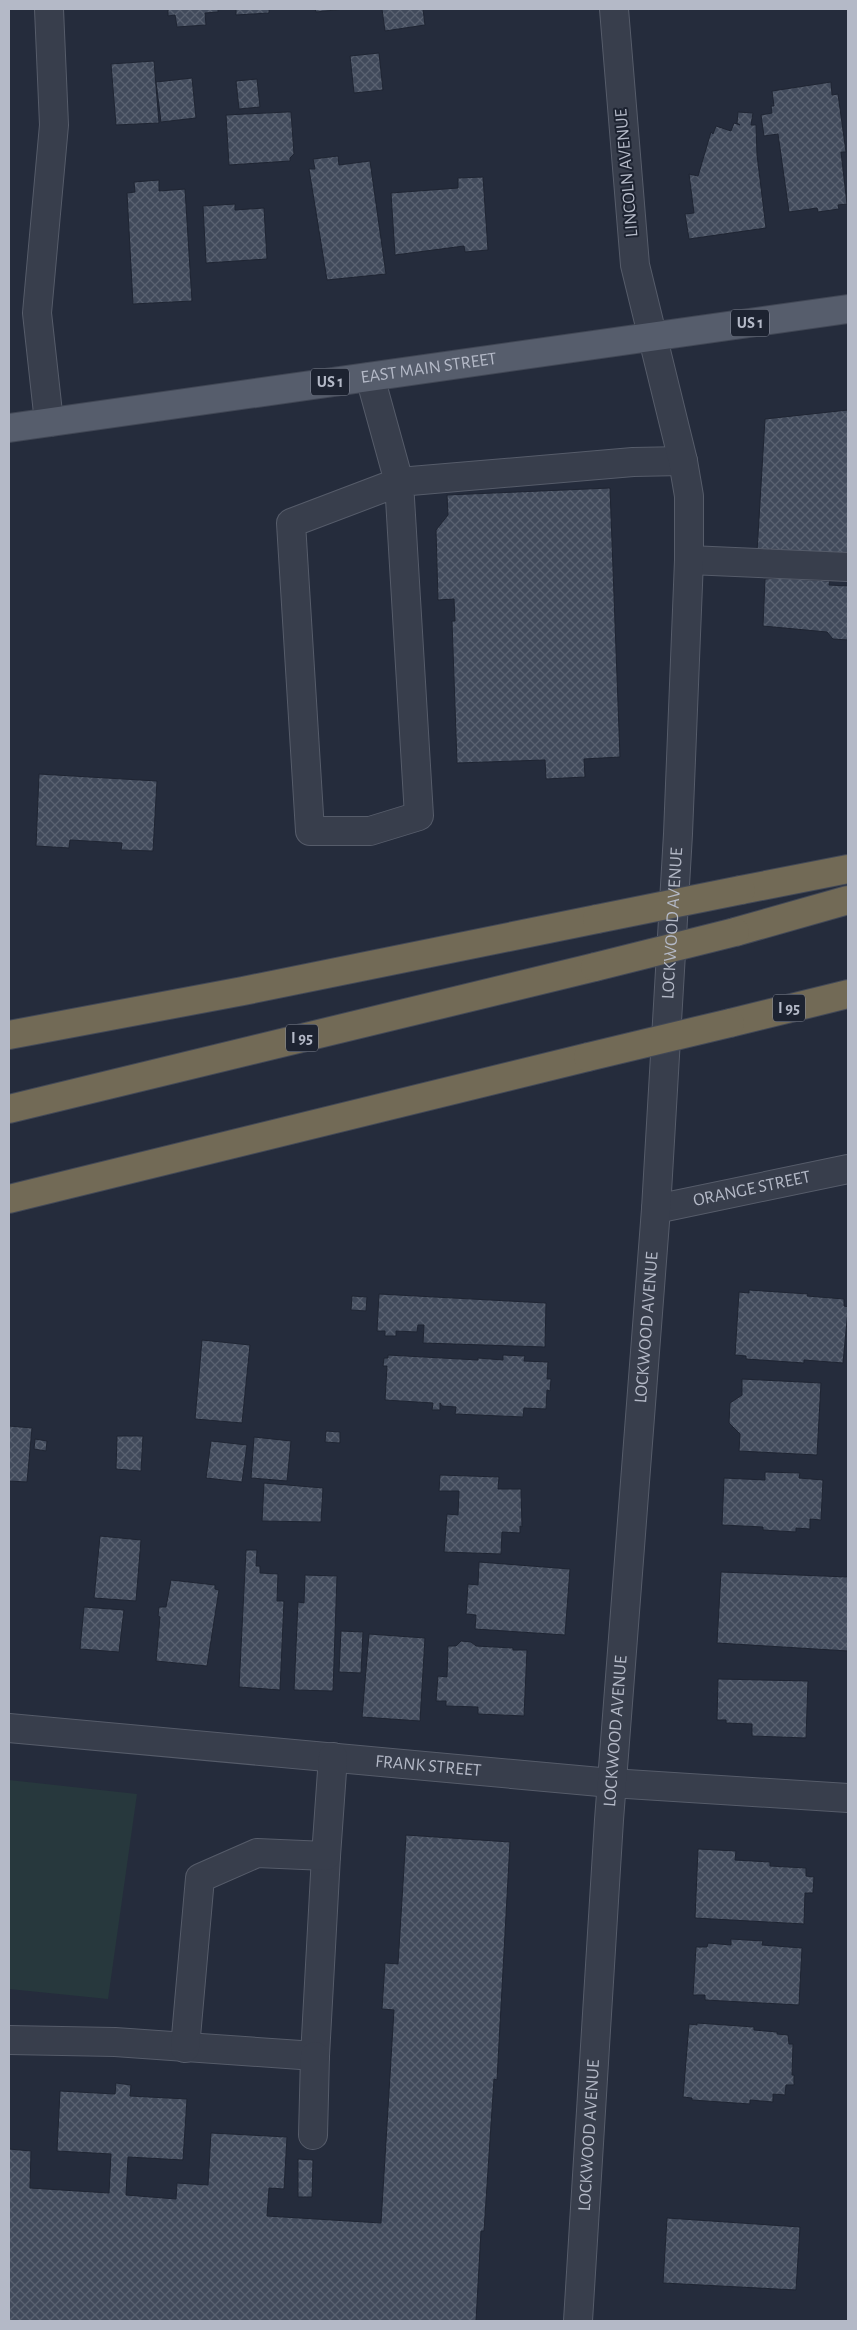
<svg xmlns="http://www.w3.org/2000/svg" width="857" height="2330" font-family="'Alegreya Sans',sans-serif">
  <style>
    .garden { fill: #27383d }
    .building { fill: url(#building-cross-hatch); stroke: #1f2533 }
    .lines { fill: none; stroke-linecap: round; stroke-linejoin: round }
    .minor-casing { stroke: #565c6a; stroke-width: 30 }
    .major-casing { stroke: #414755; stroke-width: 30 }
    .highway-casing { stroke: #434957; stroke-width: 30 }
    .minor { stroke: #383e4c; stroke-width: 28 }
    .major { stroke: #565d6c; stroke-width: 28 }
    .highway { stroke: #726a56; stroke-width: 28 }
    .highway-bridge-casing { stroke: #434957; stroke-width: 30; stroke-linecap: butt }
    .highway-bridge { stroke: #726a56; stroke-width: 28 }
    .labels { text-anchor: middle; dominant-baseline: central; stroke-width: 4; stroke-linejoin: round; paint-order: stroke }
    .shield { fill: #1d2331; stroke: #878c9a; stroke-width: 1 }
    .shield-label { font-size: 16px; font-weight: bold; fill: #b4b9c7 }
    .street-label { font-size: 18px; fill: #b4b9c7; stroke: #1d2331 }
  </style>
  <defs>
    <pattern id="building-cross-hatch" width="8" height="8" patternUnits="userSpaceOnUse" patternTransform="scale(1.25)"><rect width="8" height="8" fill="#414a5b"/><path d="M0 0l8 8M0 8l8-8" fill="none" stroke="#5a6271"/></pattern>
  </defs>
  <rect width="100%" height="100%" fill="#252c3c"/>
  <path class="garden" d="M9,1780l128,14 -29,205 -99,-10z"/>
  <g class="building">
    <path d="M168,9h50v3l-13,1 1,12 -29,2 -2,-12 -7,1z"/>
    <path d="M236,9h33v4l-33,2z"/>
    <path d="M315,9h30l-29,3z"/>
    <path d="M382,9h41l2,16 -40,6z"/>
    <path d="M379,53l4,37 -29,3 -4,-37z"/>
    <path d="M154,61l5,62 -43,2 -5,-61z"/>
    <path d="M192,78l4,40 -35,4 -5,-40z"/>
    <path d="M257,79l3,28 -21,2 -3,-28z"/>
    <path d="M831,82l1,13 6,-1 8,58h-5l6,52 -9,1 1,4 -21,3 -1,-4 -28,4 -11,-78 -14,2 -3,-21 11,-2 -1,-7h3l-2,-15z"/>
    <path d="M287,112h4l3,42 -4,4v3l-61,4 -3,-50z"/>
    <path d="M738,112l15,1 -2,12h5l1,30 9,73 -77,11 -4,-25 9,-1 -5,-39 9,2 13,-44 2,2 3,-8 15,5 3,-8 6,2 -3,-2z"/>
    <path d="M338,156l1,9 31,-4 16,113 -59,6 -18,-111h6l-2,-10z"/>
    <path d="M483,177l5,73 -23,2 -1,-6 -69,9 -4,-62 67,-5v-10z"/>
    <path d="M159,180v11l26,-2 7,112 -59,3 -6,-111 8,-1 -1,-10z"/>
    <path d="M235,204v6l29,-2 3,51 -61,4 -3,-57z"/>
    <path d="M848,410v145l-91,-3 8,-133z"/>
    <path d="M610,488l10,269 -36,2 1,18 -39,2 -1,-19 -88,3 -5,-142h3l-1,-22 -16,1 -2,-70 12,-15 -1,-20z"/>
    <path d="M779,578l51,3 -1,4 19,1v54l-15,-1 -6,-7 -64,-6 2,-47z"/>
    <path d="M39,774l118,7 -4,70 -32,-1 1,-7 -52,-3 -1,8 -33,-2z"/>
    <path d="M749,1290l59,4 -1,2 37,3v7l4,1v3l-5,53 -39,-3v3l-58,-4v-3l-11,-1 4,-63 10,1z"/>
    <path d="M379,1294l167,9 -1,44 -122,-4 1,-18h-6l-1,7 -21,-1v5h-11v-5h-8z"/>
    <path d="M352,1296l15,1 -1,14 -15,-1z"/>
    <path d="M202,1340l48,5 -8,78 -47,-4z"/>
    <path d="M388,1355l90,5v-2l25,2v-5l22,1 -1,5 24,1 -1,17h4l-1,12 -3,-1 -1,19 -22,-1 -1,9 -68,-3 1,-7 -14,-1 -2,-3v7h-8l1,-7 -48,-3 2,-34h-4l1,-8h4z"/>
    <path d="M742,1379l79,4 -4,72 -78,-4 1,-17 -11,-11 1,-20 12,-8z"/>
    <path d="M9,1426l23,2 -5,54 -18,-1z"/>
    <path d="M326,1431l14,1v11l-15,-1z"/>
    <path d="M117,1436h26l-2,35 -25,-2z"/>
    <path d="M254,1437l37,4 -4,40 -36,-3z"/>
    <path d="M35,1439l12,2 -1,10 -12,-2z"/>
    <path d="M211,1441l36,4 -5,37 -36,-4z"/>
    <path d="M765,1472l35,1 -1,5 24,2 -2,40 -11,-1v10l-14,-1v4l-33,-2v-3l-41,-2 2,-47 41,2z"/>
    <path d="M440,1475l59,2 -1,12h23l1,38 -2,-1v7l-18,-1 -1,22 -57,-2 3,-38 11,1 1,-24h-20z"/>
    <path d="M264,1483l59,5 -2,34 -59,-1z"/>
    <path d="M100,1536l41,4 -5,61 -42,-3z"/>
    <path d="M246,1550h11l-1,16h4v7l18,1 -1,27h7l-4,89 -41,-3z"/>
    <path d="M479,1562l91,7 -5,66 -90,-6 1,-14 -10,-1 2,-30 10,1z"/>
    <path d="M721,1572l127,5v74l-131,-8z"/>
    <path d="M305,1575l32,1 -4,115 -39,-1 4,-88 6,1z"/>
    <path d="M171,1580l44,5v4l4,1 -12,76 -51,-5 4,-44 -2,-1 1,-9h7z"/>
    <path d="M84,1607l40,3 -5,42 -39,-3z"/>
    <path d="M341,1631l22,1 -2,41 -22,-1z"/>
    <path d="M369,1634l56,4 -5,83 -58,-4z"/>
    <path d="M461,1641l10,1 5,4 37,2v2h14l-3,66 -46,-2v-7l-32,-1v-5h-10l2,-25 9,1 1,-31h8z"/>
    <path d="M718,1679l90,2 -2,57 -54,-2v-12l-26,-1v-3h-9z"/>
    <path d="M406,1835l104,7 -13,238 -3,-1 -10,152h-3l-5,90h-467v-172l22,2 -1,37 79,5 2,-39 -54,-3 3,-60 55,3 1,-11 15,2 -1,11 57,3 -4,61 -55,-3 -2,38 50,4 1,-16 31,2 3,-52 76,4 -3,52 -15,-1 -2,28 114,7 13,-213 -12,-1 3,-46 13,1z"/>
    <path d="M698,1849l38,2 -1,9 35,2v4l36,2v8l8,1 -1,16h-8l-1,31 -109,-6z"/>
    <path d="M731,1939l32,2 -1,4 40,3 -3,57 -94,-5v-5h-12l3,-48h11l1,-4 23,2z"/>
    <path d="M697,2023l57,4v3l23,2v2l11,1 1,9h4l-1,31h2v10h-8l-1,10 -12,-1v8l-23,-2v4l-58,-4v-2l-9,-1 6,-73 8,1z"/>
    <path d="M298,2159l15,1 -1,37h-14z"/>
    <path d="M667,2218l133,9 -4,63 -133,-7z"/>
  </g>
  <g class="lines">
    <defs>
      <g id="minor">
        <path d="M49,9l5,116 -17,188 12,109"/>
        <path d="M370,377l29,105 20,334 -49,15h-60l-19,-308 108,-41 234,-20 50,-1"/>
        <path d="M689,560l159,7"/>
        <path id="s1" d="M656,1209l192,-40"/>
        <path id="s2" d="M9,1728l602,55 237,15"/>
        <path d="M9,2040l106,2 200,14 11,-200"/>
        <path d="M185,2048l15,-170 57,-25 69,3 7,-99"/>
        <path d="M313,2135l2,-79"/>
        <path id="s3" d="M578,2321l31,-501 47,-611 22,-375 11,-274v-64l-6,-35 -48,-196 -21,-256"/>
      </g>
      <g id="major">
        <path id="s4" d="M9,428l839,-119"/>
      </g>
      <g id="highway">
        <path d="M741,890l107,-21"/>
        <path d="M735,932l113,-32"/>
        <path d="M730,1023l118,-29"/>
        <path d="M9,1035l234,-44 354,-72"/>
        <path d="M9,1109l586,-142"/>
        <path d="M9,1199l579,-142"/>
      </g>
    </defs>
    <use href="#minor" class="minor-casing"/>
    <use href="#major" class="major-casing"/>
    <use href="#highway" class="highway-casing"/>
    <use href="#minor" class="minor"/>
    <use href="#major" class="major"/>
    <use href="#highway" class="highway"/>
    <defs>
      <g id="highway-bridge">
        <path d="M597,919l144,-29"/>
        <path d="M595,967l140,-35"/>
        <path d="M588,1057l142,-34"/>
      </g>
    </defs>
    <use href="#highway-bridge" class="highway-bridge-casing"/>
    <use href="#highway-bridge" class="highway-bridge"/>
  </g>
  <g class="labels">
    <g class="shield">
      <rect x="731" y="309.5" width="38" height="27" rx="4"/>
      <rect x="311" y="368.5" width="38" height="27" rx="4"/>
      <rect x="773" y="994.5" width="32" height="27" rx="4"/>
      <rect x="286" y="1024.5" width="32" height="27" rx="4"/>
    </g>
    <g class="shield-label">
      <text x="750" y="323">US 1</text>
      <text x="330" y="382">US 1</text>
      <text x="789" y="1008">I 95</text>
      <text x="302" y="1038">I 95</text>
    </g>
    <g class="street-label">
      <text transform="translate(627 173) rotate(-95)">LINCOLN AVENUE</text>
      <text stroke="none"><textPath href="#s4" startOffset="424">EAST MAIN STREET</textPath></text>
      <text stroke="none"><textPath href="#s3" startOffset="1401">LOCKWOOD AVENUE</textPath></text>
      <text stroke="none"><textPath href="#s1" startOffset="98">ORANGE STREET</textPath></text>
      <text stroke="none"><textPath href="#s3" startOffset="996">LOCKWOOD AVENUE</textPath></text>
      <text stroke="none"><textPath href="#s3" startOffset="591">LOCKWOOD AVENUE</textPath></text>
      <text stroke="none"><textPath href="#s2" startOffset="421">FRANK STREET</textPath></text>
      <text stroke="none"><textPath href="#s3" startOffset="186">LOCKWOOD AVENUE</textPath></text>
    </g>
  </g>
  <rect width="857" height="2330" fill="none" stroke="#b4b9c7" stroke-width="20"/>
</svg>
